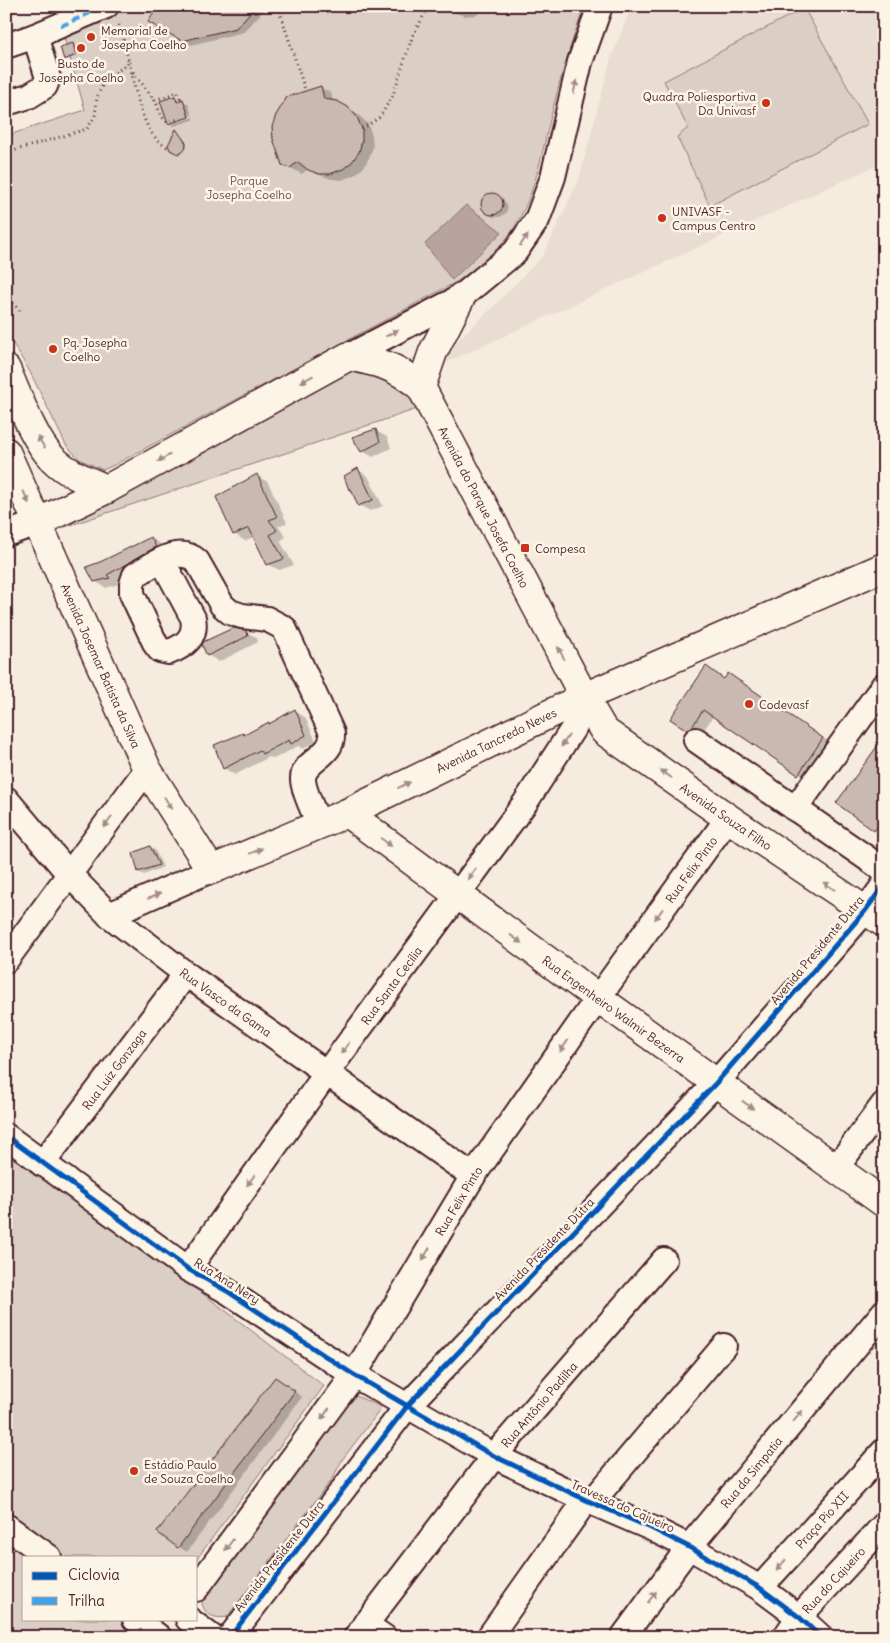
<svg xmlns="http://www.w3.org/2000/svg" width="890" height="1643" font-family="Delius,sans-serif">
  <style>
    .built { fill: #e8ddd0 }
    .green { fill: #dbcec4; stroke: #927678 }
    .water { fill: #b8a39e; stroke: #8c6e70 }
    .shadow { fill: #0003 }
    .building { fill: #cab9b1; stroke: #4a1f2b }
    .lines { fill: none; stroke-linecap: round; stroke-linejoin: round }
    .minor-casing { stroke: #4a1f2b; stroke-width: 28 }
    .major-casing { stroke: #4a1f2b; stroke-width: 31 }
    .path { stroke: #4a1f2b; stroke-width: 3; stroke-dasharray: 1 4; stroke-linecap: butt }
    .minor { stroke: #fcf5e5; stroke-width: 24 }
    .major { stroke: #fcf5e5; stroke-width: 28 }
    .quiet { stroke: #40a2eb; stroke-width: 4; stroke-dasharray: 8 4; stroke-linecap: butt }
    .cycleway-casing { stroke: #fcf5e5; stroke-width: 8 }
    .cycleway { stroke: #0057b8; stroke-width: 5 }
    .oneway { fill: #a38a88 }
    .poi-dot { fill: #c8321e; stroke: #fcf5e5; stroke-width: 2 }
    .labels { text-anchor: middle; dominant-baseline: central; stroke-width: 5; stroke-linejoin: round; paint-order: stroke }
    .poi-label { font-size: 12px; fill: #4a1f2b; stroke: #fcf5e5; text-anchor: start }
    .park-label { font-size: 12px; fill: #6e4b51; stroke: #fcf5e5 }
    .street-label { font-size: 12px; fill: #4a1f2b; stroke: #fcf5e5 }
  </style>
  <rect width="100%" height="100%" fill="#f5ecde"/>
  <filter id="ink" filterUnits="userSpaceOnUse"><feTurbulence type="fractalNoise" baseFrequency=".02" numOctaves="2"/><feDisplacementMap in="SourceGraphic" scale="10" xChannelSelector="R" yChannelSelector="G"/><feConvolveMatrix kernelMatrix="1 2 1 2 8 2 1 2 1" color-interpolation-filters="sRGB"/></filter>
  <g filter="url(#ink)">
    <path class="built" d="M632,6h252v156l-443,203 19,-27 31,-29 52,-53 36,-77 32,-121z"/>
    <g class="green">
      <path d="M55,6h530c-15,37 -25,75 -35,114 -10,42 -18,90 -48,124 -12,14 -29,25 -44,37l-344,184 -11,5 -24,-11 -13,-14 -36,-73 -24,-40v-196l79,-26z"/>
      <path d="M804,8l64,116 -158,82 -33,-69 11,-9 -24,-47z"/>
      <path d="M349,368l25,7 34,16 12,17 -355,119z"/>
      <path d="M6,1143l318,243 -128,174v-3h-172v62h128l-12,18h-134z"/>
      <path d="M356,1396l23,10 1,4 -38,50 -9,18 -106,139c-15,3 -27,-5 -25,-21l151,-199z"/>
    </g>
    <path class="water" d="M466,205l36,27 -50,48 -27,-36z"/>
    <g class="shadow">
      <path d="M189,6h79l-24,26 -53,13 -41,-24z"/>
      <path d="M443,6h49l-16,9 -11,1 -10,-3z"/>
      <path d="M73,44l2,2 2,10 -10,4 -2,-1z"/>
      <path d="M320,87l11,6 2,8 26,14 9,9 4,12 1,11 -4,11 -6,10 -9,7 -12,5 -11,-1 -11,-4 -12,-6 -6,5 -19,-10z"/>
      <path d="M175,97l6,5 2,-1 5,3 4,11 -21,7v2l22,-7v3l-19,6 -5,-3z"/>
      <path d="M177,131l10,12v4l-4,6 -5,1z"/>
      <path d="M487,195h10l6,3 5,9 -2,6 -6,4h-7l-5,-3 -6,-9 1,-6z"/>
      <path d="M376,431l11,6 4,11 -18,9 -11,-6z"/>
      <path d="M358,470l10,6 15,30 -13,5 -11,-6 -6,-14 -3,-2z"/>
      <path d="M257,476l11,6 19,41 -9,3 8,11 -6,4 14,24 -15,5 -11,-6 -13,-28 -10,5 -11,-7z"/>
      <path d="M151,538l11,7 4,8 -49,28 2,3 -13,4 -11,-7 5,-18z"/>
      <path d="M245,631l12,7 1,4 -39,20 -11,-7 -5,-10z"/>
      <path d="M725,680h14l93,64 -23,35 -96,-63 -11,17 -4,2 -10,-6z"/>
      <path d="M295,711l10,6 11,24 -13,8 -5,-3 -24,13 -5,-2 -34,18 -11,-7 19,-34 3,2 23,-12 1,1z"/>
      <path d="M884,739v96l-46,-32z"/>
      <path d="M150,847l5,3 8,17 -19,8 -5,-3z"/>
      <path d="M283,1383l19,14 -115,155 -8,-5 -20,-15z"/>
    </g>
    <g class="building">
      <path d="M176,6h80l-20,22 -54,13 -34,-19 9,-14z"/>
      <path d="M73,43l3,12 -12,5 -4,-13z"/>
      <path d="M321,86l3,13 13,2 11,6 9,10 5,12v12l-3,11 -7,10 -9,7 -13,5h-11l-11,-4 -10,-8 -8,6 -8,-3 -9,-26 -1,-12 4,-12 11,-18z"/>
      <path d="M175,96l2,6 6,-3 6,18 -21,7 -8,-23z"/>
      <path d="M176,129l10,14 -1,6 -7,5 -8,-4 -2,-5z"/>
      <circle cx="492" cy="204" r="11"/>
      <path d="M376,429l4,13 -19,10 -9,-15z"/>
      <path d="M358,468l15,32 -15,6 -7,-17 -2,1 -5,-14z"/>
      <path d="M257,474l20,43 -8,3 8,10 -7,5 14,24 -17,6 -18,-37 -16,7 -17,-38z"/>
      <path d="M151,537l5,10 -49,28 3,3 -16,4 -8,-15 14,-5z"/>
      <path d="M233,628l13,2 2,6 -41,20 -5,-11 1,-3z"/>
      <path d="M706,666l18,13 4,-6 95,65 -25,37 -95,-65 -11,17 -5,3 -17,-11z"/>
      <path d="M295,709l11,26 -15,9 -2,-4 -27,14 -2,-4 -37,19 -9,-24 29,-12 1,2 25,-13v2z"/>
      <path d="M884,737v81l-10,13 -38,-28z"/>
      <path d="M150,846l9,19 -21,7 -5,-19z"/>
      <path d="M275,1377l20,14 -117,157 -21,-16z"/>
    </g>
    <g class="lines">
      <defs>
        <g id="minor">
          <path d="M6,46l29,-10 71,-30"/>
          <path d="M6,103l23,-7 16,-10 3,-8 -13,-42"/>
          <path d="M349,356l112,-59 54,-45 22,-32 16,-43 27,-115 20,-56"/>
          <path d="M6,534l31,-11"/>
          <path d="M162,560l31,58c4,19 -8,28 -24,34l-9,-2 -4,-5 -24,-51v-10l3,-9c18,-10 43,-31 62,-14l25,44 8,7 12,4 25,3 17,9 48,105c2,24 -30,27 -29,47 1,13 11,32 16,44"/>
          <path d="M696,740l188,130"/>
          <path id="s1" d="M6,799l63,75 40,41 77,59 287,202"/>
          <path d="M795,809l89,-124"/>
          <path d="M109,915l102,-45"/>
          <path d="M6,960l141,-191"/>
          <path d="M6,1136l182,133 39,22 127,84 140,81 92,44 65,28 38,19 71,41 39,29 22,20"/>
          <path id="s2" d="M42,1164l144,-190"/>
          <path d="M836,1168l48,-64"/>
          <path id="s3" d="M188,1269l138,-195 199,-271 51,-79 8,-27"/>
          <path d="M591,1503l133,-157"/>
          <path d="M6,1526l43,31"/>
          <path id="s4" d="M760,1588l124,-137"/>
          <path id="s5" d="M196,1589l158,-214 119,-199 125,-178 130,-180"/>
          <path d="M135,1619l24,18"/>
          <path d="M188,1619l24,18"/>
          <path d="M365,1624l19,13"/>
          <path d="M230,1637l178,-232 308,-322 149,-172 19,-26"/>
          <path id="s6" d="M356,1637l138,-181 170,-196"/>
          <path d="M489,1637l97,-137"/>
          <path id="s7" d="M623,1637l66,-90 195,-235"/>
          <path id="s8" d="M785,1637l14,-20 85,-92"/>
        </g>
        <g id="major">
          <path d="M6,369c11,25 28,72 47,90 15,15 35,22 54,30"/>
          <path d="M421,387l12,-35 28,-55"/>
          <path id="s9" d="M6,452l141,317 64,101 136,-57 237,-116 300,-130"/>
          <path id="s10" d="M37,523l70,-34 242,-133c33,7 46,10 72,31l163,310 20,34 124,87 156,105"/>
          <path id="s11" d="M347,813l251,185 286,205"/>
        </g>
      </defs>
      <use href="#minor" class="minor-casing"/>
      <use href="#major" class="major-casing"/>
      <g class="path">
        <path d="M278,6l27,84"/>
        <path d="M129,62c7,27 12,74 40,86"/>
        <path d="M133,72l23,30 5,14 6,6 12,-3"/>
        <path d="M155,100l23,-8 2,6 -4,1"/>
        <path d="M362,129l18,-12 13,-22 20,-60 16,-29"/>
        <path d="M6,153l81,-24 8,-13 2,-19 7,-15 25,-20 -11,-40"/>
        <path d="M6,295l15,17"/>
      </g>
      <use href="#minor" class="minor"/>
      <use href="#major" class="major"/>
      <path class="quiet" d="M61,26l45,-20"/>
      <defs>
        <g id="cycleway">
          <path d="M6,1136l182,133 39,22 127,84 140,81 92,44 65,28 38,19 71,41 39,29 22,20"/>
          <path d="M230,1637l178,-232 308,-322 149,-172 19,-26"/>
        </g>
      </defs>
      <use href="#cycleway" class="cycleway-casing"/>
      <use href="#cycleway" class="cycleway"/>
    </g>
    <defs><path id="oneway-solid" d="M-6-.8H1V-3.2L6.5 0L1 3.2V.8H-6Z" transform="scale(1.25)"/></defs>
    <g class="oneway">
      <use href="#oneway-solid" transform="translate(575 87) rotate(-77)"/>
      <use href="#oneway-solid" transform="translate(524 240) rotate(-55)"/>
      <use href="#oneway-solid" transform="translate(392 333) rotate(-28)"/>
      <use href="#oneway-solid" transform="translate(307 379) rotate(151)"/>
      <use href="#oneway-solid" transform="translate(41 442) rotate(-123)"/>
      <use href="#oneway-solid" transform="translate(164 458) rotate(151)"/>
      <use href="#oneway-solid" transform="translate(26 497) rotate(67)"/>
      <use href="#oneway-solid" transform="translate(561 653) rotate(-118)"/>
      <use href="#oneway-solid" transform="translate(565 741) rotate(123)"/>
      <use href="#oneway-solid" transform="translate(666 774) rotate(-145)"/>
      <use href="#oneway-solid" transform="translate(404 785) rotate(-26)"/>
      <use href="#oneway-solid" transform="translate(168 803) rotate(59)"/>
      <use href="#oneway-solid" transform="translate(108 822) rotate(127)"/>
      <use href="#oneway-solid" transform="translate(386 842) rotate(37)"/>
      <use href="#oneway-solid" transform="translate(256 851) rotate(-23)"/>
      <use href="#oneway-solid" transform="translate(472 874) rotate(127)"/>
      <use href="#oneway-solid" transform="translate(829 886) rotate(-146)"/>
      <use href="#oneway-solid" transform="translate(154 896) rotate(-24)"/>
      <use href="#oneway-solid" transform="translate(659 914) rotate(126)"/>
      <use href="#oneway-solid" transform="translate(516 939) rotate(36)"/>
      <use href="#oneway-solid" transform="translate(564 1046) rotate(125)"/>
      <use href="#oneway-solid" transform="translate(345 1048) rotate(126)"/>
      <use href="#oneway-solid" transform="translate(748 1105) rotate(36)"/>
      <use href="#oneway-solid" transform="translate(251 1180) rotate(125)"/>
      <use href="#oneway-solid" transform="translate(426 1254) rotate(121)"/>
      <use href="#oneway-solid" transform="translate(325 1414) rotate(126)"/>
      <use href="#oneway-solid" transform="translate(798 1416) rotate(-50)"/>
      <use href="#oneway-solid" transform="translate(229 1545) rotate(126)"/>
      <use href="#oneway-solid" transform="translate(781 1565) rotate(132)"/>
      <use href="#oneway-solid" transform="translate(652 1597) rotate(-54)"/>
    </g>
  </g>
  <g class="poi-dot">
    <circle cx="91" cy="37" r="5"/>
    <circle cx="81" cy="48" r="5"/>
    <circle cx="766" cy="103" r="5"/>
    <circle cx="662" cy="218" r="5"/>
    <circle cx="53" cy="349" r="5"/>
    <rect x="520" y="543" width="10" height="10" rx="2.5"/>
    <circle cx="749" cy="704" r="5"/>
    <circle cx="134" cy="1471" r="5"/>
  </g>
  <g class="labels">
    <g class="poi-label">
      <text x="101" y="30">Memorial de<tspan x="101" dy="14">Josepha Coelho</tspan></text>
      <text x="81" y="63" text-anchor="middle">Busto de<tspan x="81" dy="14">Josepha Coelho</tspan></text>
      <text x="756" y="96" text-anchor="end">Quadra Poliesportiva<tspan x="756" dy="14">Da Univasf</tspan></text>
      <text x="672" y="211">UNIVASF -<tspan x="672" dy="14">Campus Centro</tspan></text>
      <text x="63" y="342">Pq. Josepha<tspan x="63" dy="14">Coelho</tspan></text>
      <text x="535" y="548">Compesa</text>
      <text x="759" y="704">Codevasf</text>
      <text x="144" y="1464">Estádio Paulo<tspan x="144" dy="14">de Souza Coelho</tspan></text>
    </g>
    <g class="park-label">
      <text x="249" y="180">Parque<tspan x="249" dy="14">Josepha Coelho</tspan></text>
    </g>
    <g class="street-label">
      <text stroke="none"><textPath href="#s10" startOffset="569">Avenida do Parque Josefa Coelho</textPath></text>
      <text stroke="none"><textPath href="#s9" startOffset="234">Avenida Josemar Batista da Silva</textPath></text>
      <text stroke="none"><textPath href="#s9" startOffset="780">Avenida Tancredo Neves</textPath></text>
      <text stroke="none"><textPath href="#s10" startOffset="972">Avenida Souza Filho</textPath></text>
      <text stroke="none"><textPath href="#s5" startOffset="874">Rua Felix Pinto</textPath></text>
      <text transform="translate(817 950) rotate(-50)">Avenida Presidente Dutra</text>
      <text stroke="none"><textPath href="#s3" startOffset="349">Rua Santa Cecília</textPath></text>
      <text stroke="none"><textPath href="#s1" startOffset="301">Rua Vasco da Gama</textPath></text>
      <text stroke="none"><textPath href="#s11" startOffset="331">Rua Engenheiro Walmir Bezerra</textPath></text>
      <text stroke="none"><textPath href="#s2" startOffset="119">Rua Luiz Gonzaga</textPath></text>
      <text stroke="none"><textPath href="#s5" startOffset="469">Rua Felix Pinto</textPath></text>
      <text transform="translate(544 1249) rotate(-46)">Avenida Presidente Dutra</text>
      <text transform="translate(227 1281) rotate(32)">Rua Ana Nery</text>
      <text stroke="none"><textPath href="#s6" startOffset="296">Rua Antônio Padilha</textPath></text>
      <text stroke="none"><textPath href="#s7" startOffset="209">Rua da Simpatia</textPath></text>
      <text transform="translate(623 1506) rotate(24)">Travessa do Cajueiro</text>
      <text stroke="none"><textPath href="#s4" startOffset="92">Praça Pio XII</textPath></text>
      <text transform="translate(279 1556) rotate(-52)">Avenida Presidente Dutra</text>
      <text stroke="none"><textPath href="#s8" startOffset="75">Rua do Cajueiro</textPath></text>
    </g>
  </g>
  <rect width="890" height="1643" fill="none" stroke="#fcf5e5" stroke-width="25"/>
  <rect x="12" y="12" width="865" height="1618" fill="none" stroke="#4a1f2b" stroke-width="2" filter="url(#ink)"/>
  <rect x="22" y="1556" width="175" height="65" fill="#fcf5e5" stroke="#b59f9b"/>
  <rect x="32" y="1572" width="25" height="8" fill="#0057b8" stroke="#b59f9b"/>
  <text x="68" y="1580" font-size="15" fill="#4a1f2b">Ciclovia</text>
  <rect x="32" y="1597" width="25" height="8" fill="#40a2eb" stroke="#b59f9b"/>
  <text x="68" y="1606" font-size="15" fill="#4a1f2b">Trilha</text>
</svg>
